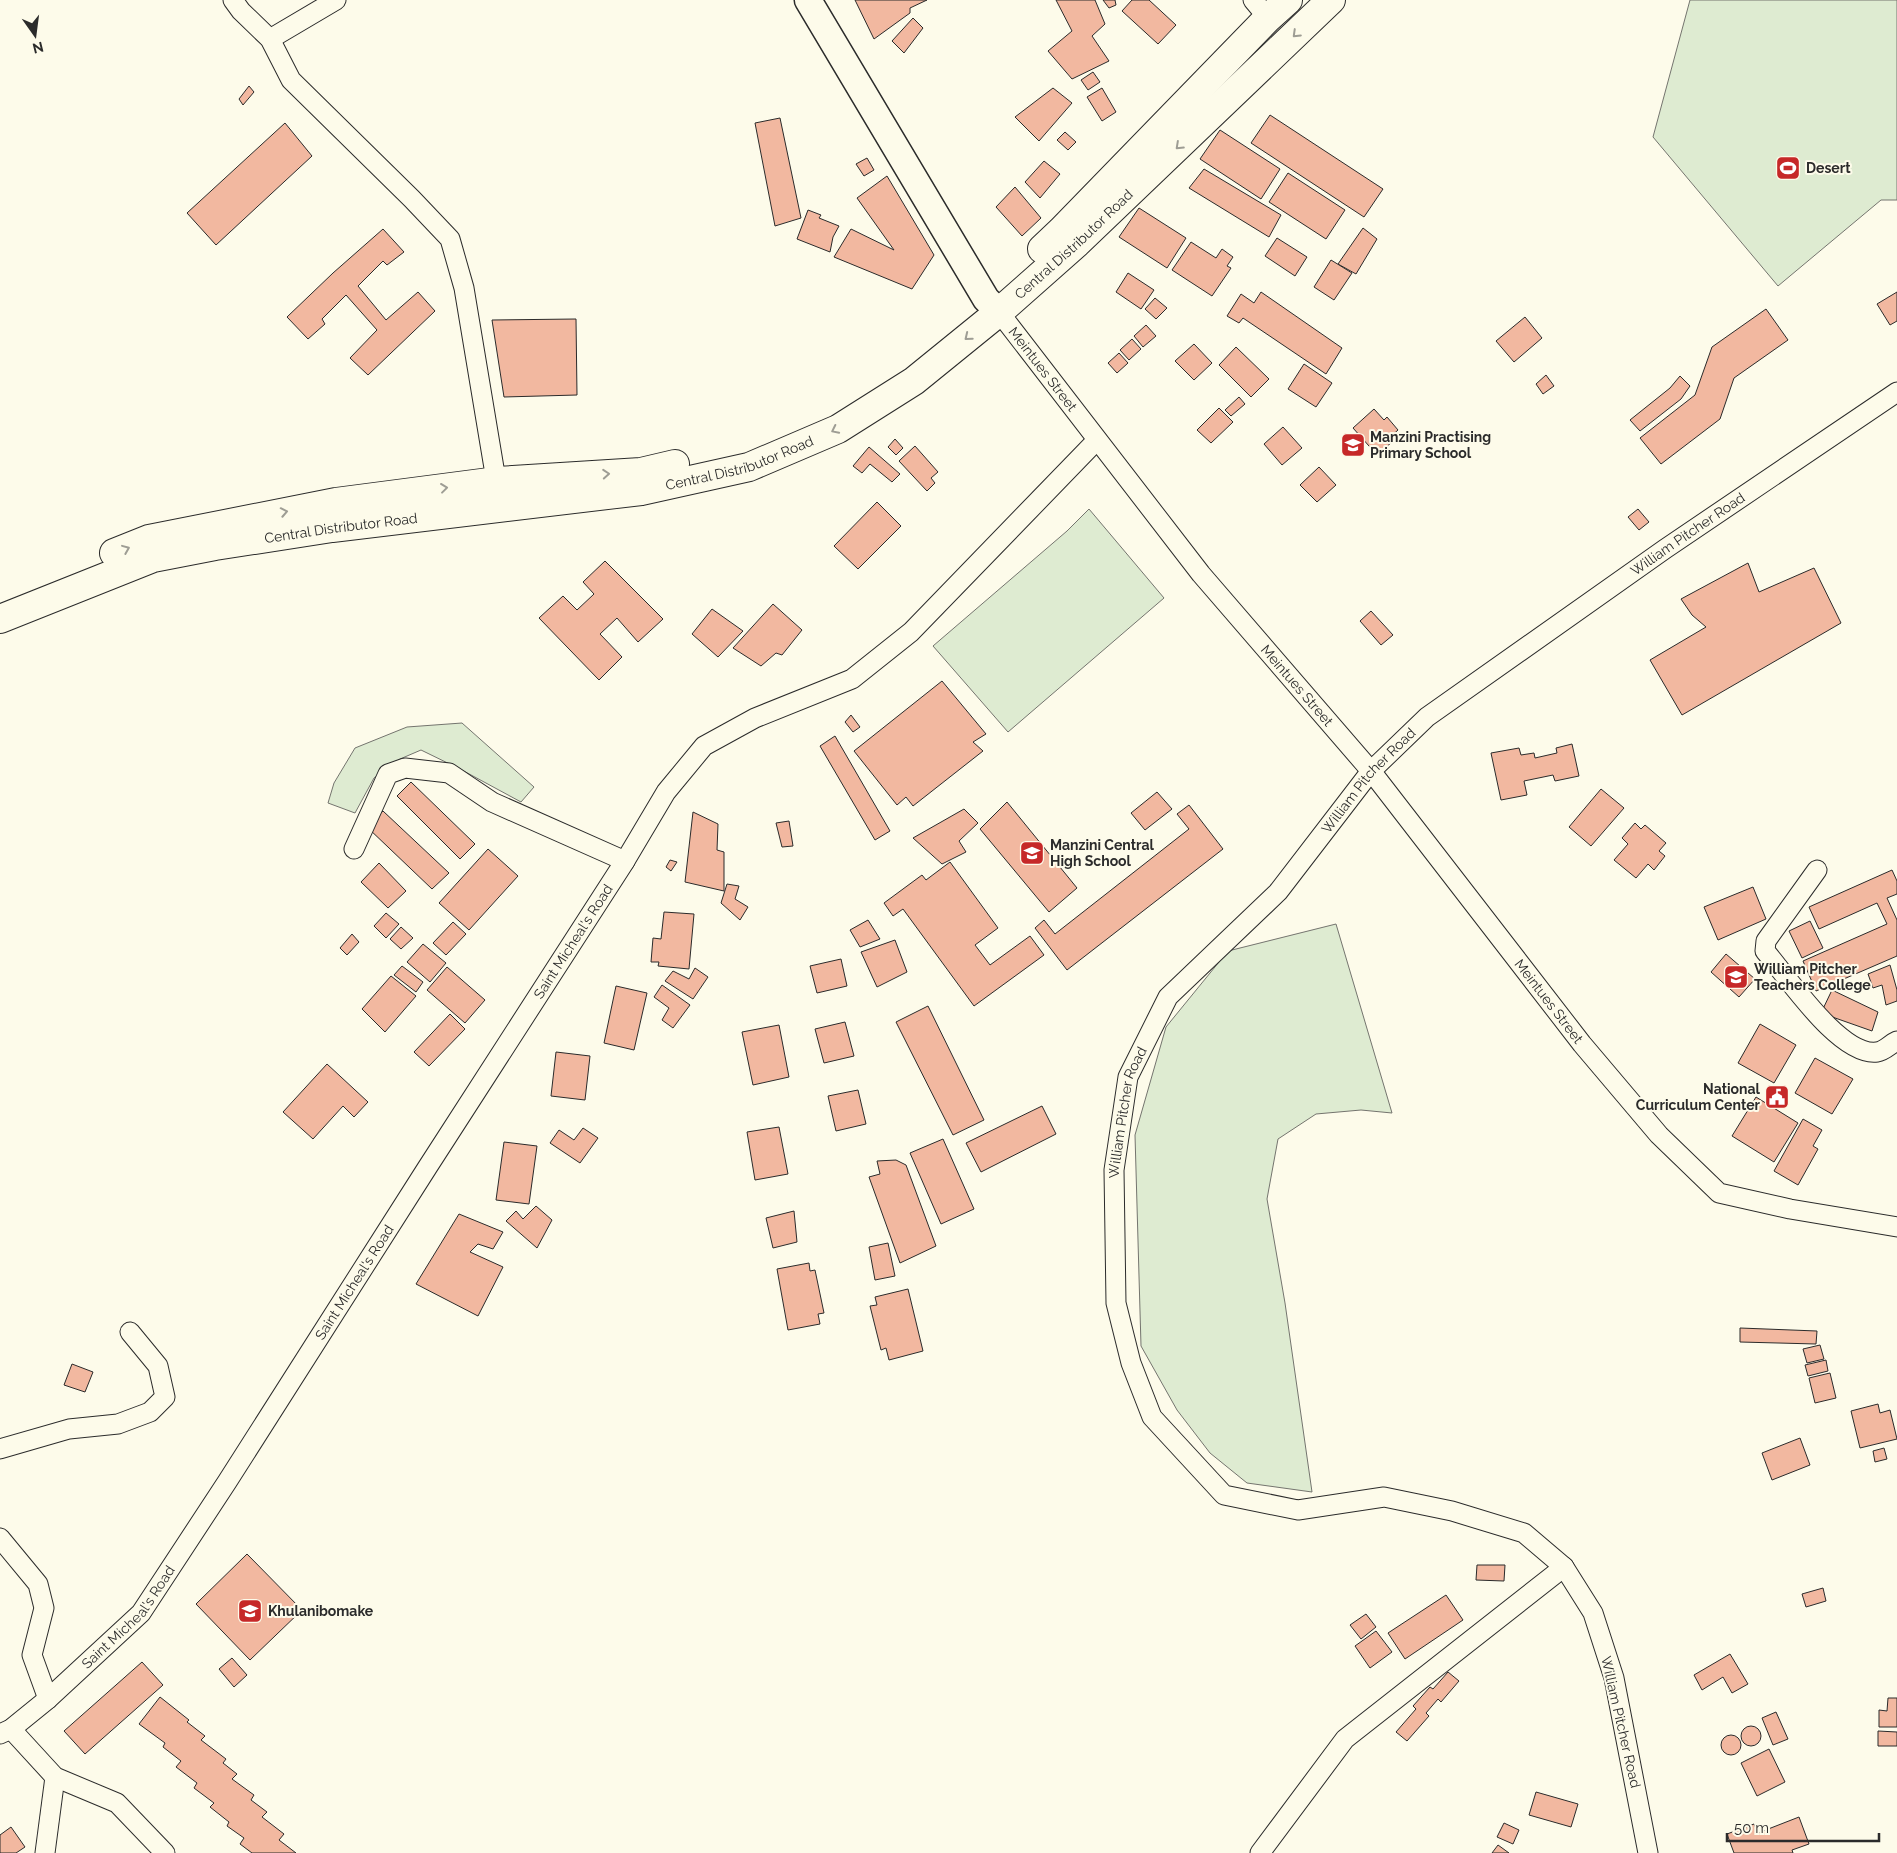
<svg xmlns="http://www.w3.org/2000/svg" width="1897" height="1853" font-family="Raleway,sans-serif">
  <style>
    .green { fill: #deebd1; stroke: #74746e }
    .building { fill: #f2b8a0; stroke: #2b2b2b }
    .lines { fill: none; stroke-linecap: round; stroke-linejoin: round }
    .street-casing { stroke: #2b2b2b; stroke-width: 21 }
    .secondary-casing { stroke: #2b2b2b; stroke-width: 29 }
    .highway-casing { stroke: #2b2b2b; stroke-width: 30 }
    .street { stroke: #fdfbea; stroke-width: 19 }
    .secondary { stroke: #fdfbea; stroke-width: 26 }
    .highway { stroke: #fdfbea; stroke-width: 28 }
    .oneway { stroke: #9e9d94 }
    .labels { text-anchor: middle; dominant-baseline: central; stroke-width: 4; stroke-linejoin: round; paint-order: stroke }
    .poi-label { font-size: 14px; font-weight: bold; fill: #2b2b2b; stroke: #fdfbea; text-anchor: start }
    .street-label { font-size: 14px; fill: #2b2b2b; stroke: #fdfbea }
  </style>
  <rect width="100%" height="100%" fill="#fdfbea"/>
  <g class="green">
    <path d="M1690,0h207v200h-16l-103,86 -125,-149z"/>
    <path d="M1089,509l75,89 -156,134 -75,-86 134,-115z"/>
    <path d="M462,723l72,64 -13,15 -61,-33 -39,-19 -21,9 -26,19 -19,35 -27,-10 6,-20 21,-35 52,-21z"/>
    <path d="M1336,924l56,189 -31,-3 -45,4 -38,25 -11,60 18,104 27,189 -65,-9 -37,-30 -33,-43 -36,-64 -6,-211 31,-108 62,-76z"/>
  </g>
  <g class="building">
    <path d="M855,0h72l-17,8v5l-36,26z"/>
    <path d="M1056,0h39l10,24 -13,12 17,25 -37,18 -24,-28 24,-20z"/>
    <path d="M1103,0h12l1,5 -7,3z"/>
    <path d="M1132,0h17l27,25 -18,19 -36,-33z"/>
    <path d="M913,18l10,10 -19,25 -12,-12z"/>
    <path d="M1093,72l7,10 -12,8 -7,-10z"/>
    <path d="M249,86l5,6 -11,13 -4,-6z"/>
    <path d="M1053,88l19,15 -33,38 -24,-24z"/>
    <path d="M1102,88l14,24 -14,9 -15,-24z"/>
    <path d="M1270,115l113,74 -19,28 -113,-74z"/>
    <path d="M780,118l21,100 -26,8 -20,-103z"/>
    <path d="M285,123l27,33 -96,89 -29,-32z"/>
    <path d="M1220,130l60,39 -19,30 -61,-40z"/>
    <path d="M1065,132l11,10 -8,8 -11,-10z"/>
    <path d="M867,158l7,12 -10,6 -8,-12z"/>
    <path d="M1044,161l16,13 -20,24 -15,-16z"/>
    <path d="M1204,169l77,46 -12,22 -80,-49z"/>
    <path d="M1288,173l57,37 -19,29 -57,-37z"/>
    <path d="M887,176l47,79 -22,34 -78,-32 17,-28 43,21 -37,-52z"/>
    <path d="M1015,187l26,31 -19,18 -26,-29z"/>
    <path d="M1139,208l47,30 -19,30 -48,-31z"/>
    <path d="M808,210l13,5 -2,3 20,8 -6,11 -3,15 -33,-13z"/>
    <path d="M1363,228l14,11 -21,35 -18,-10z"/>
    <path d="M383,229l21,23 -17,13 -4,-4 -25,25 28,34 32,-28 17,19 -67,64 -18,-17 27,-28 -31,-35 -24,24 3,5 -17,15 -21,-22 46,-44z"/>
    <path d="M1277,238l30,19 -12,19 -30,-20z"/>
    <path d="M1191,242l25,16 6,-9 11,8 -6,9 4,2 -19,28 -40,-26z"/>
    <path d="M1331,260l21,13 -18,27 -20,-13z"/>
    <path d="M1128,273l26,17 -13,19 -25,-17z"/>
    <path d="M1261,292l81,56 -16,26 -83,-56 -4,5 -12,-7 14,-22 13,9z"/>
    <path d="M1897,292v29l-7,4 -13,-21z"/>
    <path d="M1155,298l12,10 -11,11 -11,-10z"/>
    <path d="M1766,309l22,31 -54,38 -14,41 -59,45 -21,-26 55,-43 17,-48z"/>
    <path d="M1525,317l17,21 -28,24 -18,-21z"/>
    <path d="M576,319l1,76 -73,2 -12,-77z"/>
    <path d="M1146,325l10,11 -13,11 -9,-11z"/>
    <path d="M1132,339l9,10 -12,11 -9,-10z"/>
    <path d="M1194,344l18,19 -18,17 -19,-19z"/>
    <path d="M1236,347l33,32 -18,18 -32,-32z"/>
    <path d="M1119,353l9,10 -11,10 -9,-10z"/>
    <path d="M1304,364l28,19 -16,24 -28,-18z"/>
    <path d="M1546,375l8,11 -11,8 -7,-10z"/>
    <path d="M1680,376l10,10 -9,13 -41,32 -10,-11 40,-32z"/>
    <path d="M1239,397l6,7 -14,12 -6,-6z"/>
    <path d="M1219,408l14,14 -22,21 -14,-13z"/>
    <path d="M1374,409l10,11 3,-3 11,13 -9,8 3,4 -15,13 -24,-27z"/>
    <path d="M1283,427l19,21 -20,17 -18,-21z"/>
    <path d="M895,439l8,9 -7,7 -8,-8z"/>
    <path d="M915,446l23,26 -7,6 4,5 -8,8 -28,-30z"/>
    <path d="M869,447l31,27 -8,8 -22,-18 -8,9 -9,-7z"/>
    <path d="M1319,467l17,18 -19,17 -17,-17z"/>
    <path d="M877,502l24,24 -43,43 -24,-23z"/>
    <path d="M1638,509l11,13 -10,8 -11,-13z"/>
    <path d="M605,561l58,58 -25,23 -21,-24 -17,16 22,23 -23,23 -60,-62 24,-22 14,14 17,-16 -11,-12z"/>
    <path d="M1748,563l11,29 55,-24 27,55 -159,92 -32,-55 56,-33 -14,-12 -11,-16z"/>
    <path d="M773,604l29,26 -20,25 -6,-2 -15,13 -28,-18z"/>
    <path d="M712,609l31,22 -25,26 -26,-23z"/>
    <path d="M1371,611l22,24 -12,10 -21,-24z"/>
    <path d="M942,681l44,53 -13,8 10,9 -70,55 -7,-9 -9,8 -43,-54z"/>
    <path d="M851,715l9,12 -7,5 -8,-10z"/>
    <path d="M835,736l55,95 -15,9 -55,-94z"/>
    <path d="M1572,744l7,32 -24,5 -2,-6 -29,6 3,14 -26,5 -10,-47 28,-5 2,7 13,-2 1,5 22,-5 -1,-5z"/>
    <path d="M411,782l64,62 -15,15 -63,-63z"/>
    <path d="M1601,789l23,19 -33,38 -22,-19z"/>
    <path d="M1157,792l15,17 -27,21 -14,-17z"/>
    <path d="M1007,802l70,86 -28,24 -69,-83z"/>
    <path d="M1189,805l34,44 -156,121 -32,-42 9,-8 11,14 134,-105 -12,-15z"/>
    <path d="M964,809l14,14 -19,18 7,11 -24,12 -29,-26z"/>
    <path d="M383,811l66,62 -17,16 -65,-62z"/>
    <path d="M693,812l25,12 -1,26 7,2v39l-39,-9z"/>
    <path d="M789,821l4,25 -11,1 -6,-24z"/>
    <path d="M1635,823l6,6 4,-4 21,18 -7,8 6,5 -11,14 -6,-6 -12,14 -22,-18 14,-16 -6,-6z"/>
    <path d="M488,849l30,27 -49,54 -30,-27z"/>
    <path d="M670,860l7,2 -6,9 -5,-4z"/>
    <path d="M950,862l48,66 -23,17 15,20 40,-29 14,19 -70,51 -71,-97 -10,7 -9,-13 38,-28 4,5z"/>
    <path d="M379,863l27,28 -18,17 -27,-26z"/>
    <path d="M1892,870l5,11v13l-10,4 10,22v36l-81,35 -13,-30 84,-37 -10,-21 -58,26 -10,-22z"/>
    <path d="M727,884l12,2 -4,13 13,8 -8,13 -19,-17z"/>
    <path d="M1753,887l13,32 -48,21 -14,-33z"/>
    <path d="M664,912l30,2 -5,55 -31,-3 1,-4h-8l2,-24 8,1z"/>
    <path d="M386,913l13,11 -13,14 -12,-12z"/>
    <path d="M868,920l12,19 -20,8 -10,-17z"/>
    <path d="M1810,921l13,27 -21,10 -13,-27z"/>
    <path d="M453,922l13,12 -20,21 -13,-12z"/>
    <path d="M401,927l12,11 -12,11 -11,-10z"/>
    <path d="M352,934l7,8 -12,13 -7,-7z"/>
    <path d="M895,940l12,32 -30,15 -16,-35z"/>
    <path d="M423,944l23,19 -16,19 -23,-20z"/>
    <path d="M1726,954l29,25 -16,18 -28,-25z"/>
    <path d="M841,959l6,27 -30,7 -7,-27z"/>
    <path d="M1890,965l7,25v11l-11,4 -4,-20 -9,3 -5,-14z"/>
    <path d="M402,966l21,16 -7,10 -22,-17z"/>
    <path d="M447,967l38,33 -20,23 -38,-33z"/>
    <path d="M695,968l13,9 -15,22 -28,-18 8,-10 16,8z"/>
    <path d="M391,976l25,20 -31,36 -23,-23z"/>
    <path d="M662,985l28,20 -17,23 -11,-8 7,-12 -15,-11z"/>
    <path d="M616,986l31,7 -13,57 -30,-7z"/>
    <path d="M1832,990l46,22 -6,19 -51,-18z"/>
    <path d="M928,1006l56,114 -31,15 -57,-113z"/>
    <path d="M450,1014l15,15 -36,37 -15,-14z"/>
    <path d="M845,1022l9,34 -30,7 -9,-34z"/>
    <path d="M1760,1024l36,21 -22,38 -36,-20z"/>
    <path d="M779,1025l10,52 -36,8 -11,-53z"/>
    <path d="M556,1052l34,4 -5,44 -34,-4z"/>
    <path d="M1815,1058l38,21 -21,35 -37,-21z"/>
    <path d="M327,1064l41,38 -14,15 -11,-11 -30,33 -30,-27z"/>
    <path d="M858,1090l8,34 -30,7 -8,-35z"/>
    <path d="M1756,1097l42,26 -24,39 -42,-26z"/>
    <path d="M1042,1106l14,28 -75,38 -15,-29z"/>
    <path d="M1803,1119l19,11 -9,16 5,3 -20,36 -24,-14z"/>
    <path d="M779,1127l9,47 -33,6 -8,-48z"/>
    <path d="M583,1128l15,10 -18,25 -30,-20 9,-13 15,10z"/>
    <path d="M943,1139l31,70 -33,15 -31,-71z"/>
    <path d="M504,1142l33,4 -8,58 -33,-4z"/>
    <path d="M896,1160l10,5 30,81 -36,17 -31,-86 11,-3 -3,-13z"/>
    <path d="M536,1206l16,14 -15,28 -31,-27 10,-10 7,8z"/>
    <path d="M794,1211l3,31 -24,6 -7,-30z"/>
    <path d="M459,1214l44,18 -10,17 -15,-5 -8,8 33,15 -25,49 -62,-32z"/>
    <path d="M888,1243l7,33 -20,4 -6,-33z"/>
    <path d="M809,1263l1,8 5,-1 9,43 -6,1 2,10 -32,6 -11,-61z"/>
    <path d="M908,1289l15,62 -34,9 -3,-12 -5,2 -11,-44 7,-1 -2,-8z"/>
    <path d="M1740,1328l77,3 -1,13 -76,-2z"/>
    <path d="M1820,1345l4,14 -17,4 -4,-14z"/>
    <path d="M1826,1360l2,11 -20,5 -3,-11z"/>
    <path d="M72,1364l21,8 -8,20 -21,-7z"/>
    <path d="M1830,1373l6,25 -21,5 -6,-25z"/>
    <path d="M1878,1404l2,9 10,-3 7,29 -37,9 -9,-37z"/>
    <path d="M1800,1438l10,27 -38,15 -10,-27z"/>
    <path d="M1884,1448l3,11 -12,3 -2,-11z"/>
    <path d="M247,1554l55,56 -52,50 -54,-56z"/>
    <path d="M1477,1565h28l-1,16 -28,-1z"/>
    <path d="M1823,1588l3,13 -20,6 -4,-13z"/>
    <path d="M1446,1595l17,25 -58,39 -17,-26z"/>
    <path d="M1366,1614l10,13 -15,12 -11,-14z"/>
    <path d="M1376,1631l16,21 -22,16 -15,-22z"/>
    <path d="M1730,1654l18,30 -16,9 -9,-16 -21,13 -8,-15z"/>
    <path d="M232,1658l15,17 -13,12 -15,-18z"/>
    <path d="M142,1662l21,23 -78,69 -21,-23z"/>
    <path d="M1448,1672l11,9 -18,21 -3,-3 -12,14 3,3 -22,25 -11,-9 20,-23 -3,-3 17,-19 3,2z"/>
    <path d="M160,1697l29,23 -2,2 18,14 -4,4 25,19 -3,4 14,11 -5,5 22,16 -3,5 16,12 -5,5 22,17 -5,6 17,13h-44l-12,-9 4,-6 -17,-12 2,-4 -19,-15 4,-4 -20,-15 3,-5 -21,-16 5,-6 -18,-14 2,-4 -26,-19z"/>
    <path d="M1888,1698h9v29h-18v-17l8,1z"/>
    <path d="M1776,1712l12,27 -15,6 -11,-27z"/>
    <circle cx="1751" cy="1736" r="10"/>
    <path d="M1878,1731l19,1v14h-19z"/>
    <circle cx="1731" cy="1745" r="10"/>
    <path d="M1769,1749l16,33 -28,14 -16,-33z"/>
    <path d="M1536,1792l42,12 -7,23 -42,-12z"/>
    <path d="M1799,1817l10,27 -17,6 1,3h-59l-7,-19 27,-10 4,9z"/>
    <path d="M1504,1823l15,7 -6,14 -16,-7z"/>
    <path d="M11,1827l14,20 -9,6h-16v-18z"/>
    <path d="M1498,1845l11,8h-17z"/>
  </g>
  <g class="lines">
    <defs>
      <g id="street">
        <path d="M233,0l8,11 29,28 21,41 121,119 38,40 14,49 34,204"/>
        <path d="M1253,0l15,18"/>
        <path d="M270,39l66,-39"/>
        <path id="s1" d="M999,312l202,262 170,197 211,273 77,91 60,58 71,16 107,18"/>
        <path d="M354,849l34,-75 17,-6 44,5 43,29 133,59"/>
        <path d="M1817,870l-51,71 -1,10c22,25 75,106 112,101 8,-1 13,-8 20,-11"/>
        <path d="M0,1449l69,-20 49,-5 32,-12 15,-15 -7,-31 -28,-34"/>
        <path d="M0,1538l38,46 6,24 -12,47 16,44"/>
        <path d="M11,1729l44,48 62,26 48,50"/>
        <path id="s2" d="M0,1734l11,-5 37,-30 93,-86 86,-131 200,-314 198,-307 41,-69 38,-46 51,-28 97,-39 59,-47 186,-192"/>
        <path d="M45,1853l10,-76"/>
        <path d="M1260,1853l85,-114 219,-172"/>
        <path id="s3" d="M1648,1853l-34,-175 -21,-65 -29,-46 -40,-34 -72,-22 -68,-14 -86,13 -74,-15 -72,-78 -21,-54 -15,-60 -2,-133 14,-93 40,-80 110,-105 93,-121 56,-54 238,-168 232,-157"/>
      </g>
      <path id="secondary" d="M808,0l178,299 13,13"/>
      <g id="highway">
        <path d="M1042,249l19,-18 207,-213 20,-18"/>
        <path d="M114,553l35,-14 187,-37 161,-21 144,-9 34,-8"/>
        <path id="s4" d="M0,619l153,-61 62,-12 117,-18 309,-37 108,-24 89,-38 76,-48 85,-69 78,-69 254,-243"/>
      </g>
    </defs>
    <use href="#street" class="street-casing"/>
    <use href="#secondary" class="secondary-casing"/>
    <use href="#highway" class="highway-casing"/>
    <use href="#street" class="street"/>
    <use href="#secondary" class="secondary"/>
    <use href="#highway" class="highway"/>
  </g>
  <defs><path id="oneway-chevron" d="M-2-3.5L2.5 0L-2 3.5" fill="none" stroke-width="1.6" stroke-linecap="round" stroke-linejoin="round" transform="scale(1.25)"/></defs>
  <g class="oneway">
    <use href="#oneway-chevron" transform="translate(1296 34) rotate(136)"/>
    <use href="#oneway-chevron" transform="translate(1179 146) rotate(137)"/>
    <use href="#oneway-chevron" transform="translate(968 337) rotate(141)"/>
    <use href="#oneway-chevron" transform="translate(835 430) rotate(154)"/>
    <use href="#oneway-chevron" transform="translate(606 474) rotate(-4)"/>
    <use href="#oneway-chevron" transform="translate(444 488) rotate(-7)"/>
    <use href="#oneway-chevron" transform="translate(284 512) rotate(-11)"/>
    <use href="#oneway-chevron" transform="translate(126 549) rotate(-22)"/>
  </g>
  <defs>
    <symbol id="stadium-square" viewBox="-11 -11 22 22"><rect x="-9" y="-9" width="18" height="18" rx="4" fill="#c62828" stroke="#fdfbea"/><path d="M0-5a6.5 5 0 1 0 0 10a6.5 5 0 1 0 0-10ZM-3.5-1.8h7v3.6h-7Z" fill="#fff"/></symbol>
    <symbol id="school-square" viewBox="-11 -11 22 22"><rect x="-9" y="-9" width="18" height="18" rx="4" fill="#c62828" stroke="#fdfbea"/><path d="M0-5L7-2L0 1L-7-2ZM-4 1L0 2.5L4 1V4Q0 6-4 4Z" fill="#fff"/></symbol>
    <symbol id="civic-square" viewBox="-11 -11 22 22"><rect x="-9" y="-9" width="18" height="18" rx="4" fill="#c62828" stroke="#fdfbea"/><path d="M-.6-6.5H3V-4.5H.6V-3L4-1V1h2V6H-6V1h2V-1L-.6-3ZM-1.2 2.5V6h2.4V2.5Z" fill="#fff"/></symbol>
  </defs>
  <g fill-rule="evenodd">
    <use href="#stadium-square" x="1774" y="154" width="28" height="28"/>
    <use href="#school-square" x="1339" y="431" width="28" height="28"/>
    <use href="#school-square" x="1018" y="839" width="28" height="28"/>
    <use href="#school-square" x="1722" y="963" width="28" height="28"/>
    <use href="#civic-square" x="1763" y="1083" width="28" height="28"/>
    <use href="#school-square" x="236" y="1597" width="28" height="28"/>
  </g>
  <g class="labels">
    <g class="poi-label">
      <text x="1806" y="168">Desert</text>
      <text x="1370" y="437">Manzini Practising<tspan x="1370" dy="16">Primary School</tspan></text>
      <text x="1050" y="845">Manzini Central<tspan x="1050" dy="16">High School</tspan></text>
      <text x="1754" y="969">William Pitcher<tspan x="1754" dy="16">Teachers College</tspan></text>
      <text x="1760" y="1089" text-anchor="end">National<tspan x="1760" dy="16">Curriculum Center</tspan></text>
      <text x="268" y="1611">Khulanibomake</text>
    </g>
    <g class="street-label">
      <text stroke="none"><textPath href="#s4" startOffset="1165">Central Distributor Road</textPath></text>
      <text stroke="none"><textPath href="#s1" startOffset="72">Meintues Street</textPath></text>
      <text stroke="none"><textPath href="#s4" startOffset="760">Central Distributor Road</textPath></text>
      <text stroke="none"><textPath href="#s4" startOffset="355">Central Distributor Road</textPath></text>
      <text stroke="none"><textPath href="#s3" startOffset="1904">William Pitcher Road</textPath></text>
      <text stroke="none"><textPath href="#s1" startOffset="478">Meintues Street</textPath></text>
      <text stroke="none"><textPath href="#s3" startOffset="1499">William Pitcher Road</textPath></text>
      <text stroke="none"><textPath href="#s2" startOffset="985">Saint Micheal's Road</textPath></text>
      <text stroke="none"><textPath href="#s1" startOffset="882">Meintues Street</textPath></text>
      <text stroke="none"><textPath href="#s3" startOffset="1079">William Pitcher Road</textPath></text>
      <text stroke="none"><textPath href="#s2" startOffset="580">Saint Micheal's Road</textPath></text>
      <text stroke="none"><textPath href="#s2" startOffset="175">Saint Micheal's Road</textPath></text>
      <text transform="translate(1621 1722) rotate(77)">William Pitcher Road</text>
    </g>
  </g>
  <g transform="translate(35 35) rotate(166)" stroke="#fdfbea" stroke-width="4" paint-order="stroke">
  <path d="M0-4L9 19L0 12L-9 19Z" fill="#2b2b2b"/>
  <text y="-8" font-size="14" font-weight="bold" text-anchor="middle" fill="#2b2b2b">N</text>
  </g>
  <path d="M1727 1833v8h152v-8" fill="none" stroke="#2b2b2b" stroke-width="2.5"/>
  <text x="1734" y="1833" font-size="15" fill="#2b2b2b" stroke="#fdfbea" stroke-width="4" paint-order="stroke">50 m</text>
</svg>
